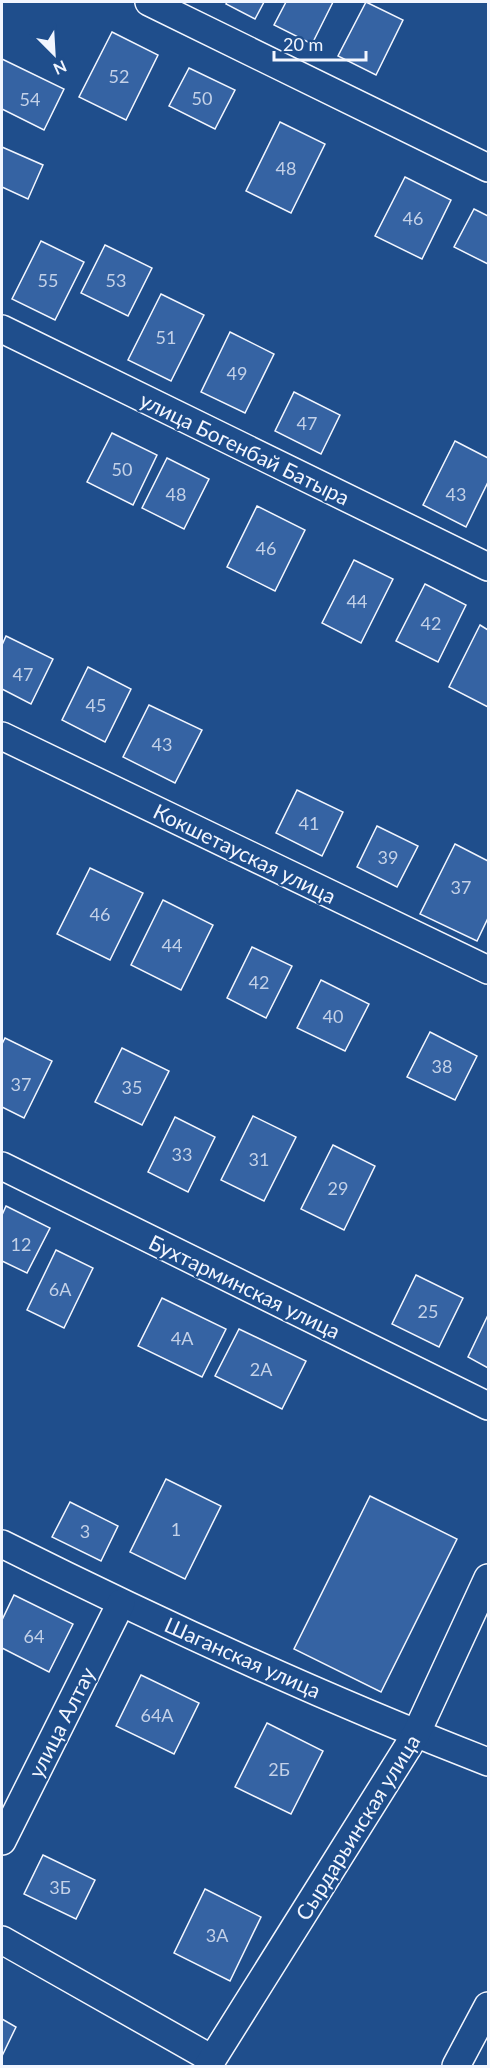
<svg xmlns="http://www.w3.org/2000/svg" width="490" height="2068" font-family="Lato,sans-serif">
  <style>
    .building { fill: #3563a3; stroke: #f2f6ff; stroke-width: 1.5 }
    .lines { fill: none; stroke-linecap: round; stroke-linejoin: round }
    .minor-casing { stroke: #f2f6ff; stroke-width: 30 }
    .minor { stroke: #1f4e8c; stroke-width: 27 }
    .labels { text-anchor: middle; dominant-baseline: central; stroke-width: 4.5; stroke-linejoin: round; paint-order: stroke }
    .number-label { font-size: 18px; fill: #c3d1e8 }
    .street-label { font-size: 21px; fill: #f2f6ff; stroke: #1f4e8c }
  </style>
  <rect width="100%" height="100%" fill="#1f4e8c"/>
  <g class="building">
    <path d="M227,2h37l-9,17 -29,-15z"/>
    <path d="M286,2h47l-21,42 -38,-19z"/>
    <path d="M366,2l37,18 -27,55 -38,-19z"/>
    <path d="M112,32l46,23 -32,65 -47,-23z"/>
    <path d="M2,59l62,30 -20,41 -42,-21z"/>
    <path d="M189,68l46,22 -20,39 -46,-23z"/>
    <path d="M280,122l45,22 -34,69 -45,-22z"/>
    <path d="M2,147l41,18 -15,34 -26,-12z"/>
    <path d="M405,177l46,23 -29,59 -47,-23z"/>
    <path d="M474,209l14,7v48l-34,-17z"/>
    <path d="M41,241l43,21 -29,58 -43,-21z"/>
    <path d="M105,245l47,23 -24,48 -47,-23z"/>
    <path d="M161,294l43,21 -33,66 -43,-21z"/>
    <path d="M230,332l44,22 -29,59 -44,-21z"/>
    <path d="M294,392l46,23 -19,39 -46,-23z"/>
    <path d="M112,433l45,22 -24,50 -46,-23z"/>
    <path d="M455,441l33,17v24l-22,45 -43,-22z"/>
    <path d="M167,458l42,21 -25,50 -42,-21z"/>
    <path d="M257,506l48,24 -30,61 -48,-24z"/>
    <path d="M354,560l39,19 -32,64 -39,-20z"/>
    <path d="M425,584l41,21 -28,57 -42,-21z"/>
    <path d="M480,625l8,5v77l-39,-20z"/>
    <path d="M6,636l47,23 -22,45 -29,-15v-44z"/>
    <path d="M88,667l43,22 -26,53 -43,-22z"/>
    <path d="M149,705l53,25 -27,53 -52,-26z"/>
    <path d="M297,790l46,22 -21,44 -46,-23z"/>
    <path d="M377,826l41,20 -21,41 -40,-20z"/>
    <path d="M455,844l33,17v57l-11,23 -57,-27z"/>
    <path d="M90,868l53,25 -33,67 -53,-26z"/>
    <path d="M163,900l50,25 -32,65 -50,-25z"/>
    <path d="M252,947l40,19 -26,52 -39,-20z"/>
    <path d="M321,980l48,24 -24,47 -48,-23z"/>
    <path d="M430,1032l47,24 -22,44 -48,-23z"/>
    <path d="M5,1038l47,23 -28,57 -22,-11v-63z"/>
    <path d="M122,1048l47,23 -27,54 -47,-23z"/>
    <path d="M253,1116l43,21 -32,64 -43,-21z"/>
    <path d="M175,1117l40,20 -27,55 -40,-20z"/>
    <path d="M333,1145l42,21 -31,64 -43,-21z"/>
    <path d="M6,1206l44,22 -23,45 -25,-12v-46z"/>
    <path d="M56,1250l37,18 -29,60 -37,-18z"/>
    <path d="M416,1275l47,23 -24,49 -47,-23z"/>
    <path d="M162,1298l64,31 -24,48 -64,-31z"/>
    <path d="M488,1315v53l-20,-11z"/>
    <path d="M239,1329l67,32 -24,48 -67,-33z"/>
    <path d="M166,1479l55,27 -36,73 -55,-27z"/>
    <path d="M370,1496l87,43 -76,153 -87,-43z"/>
    <path d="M70,1502l48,24 -17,35 -49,-24z"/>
    <path d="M14,1595l59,29 -24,48 -47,-24v-28z"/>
    <path d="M141,1675l58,28 -25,51 -58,-28z"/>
    <path d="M267,1723l56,28 -32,63 -56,-27z"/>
    <path d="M43,1855l52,25 -19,39 -52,-25z"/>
    <path d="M205,1889l56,28 -31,64 -56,-28z"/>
    <path d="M2,2019l14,8 -14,29z"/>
  </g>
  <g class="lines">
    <defs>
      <g id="minor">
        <path d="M149,2l339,166"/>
        <path d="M2,329l486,238"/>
        <path d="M2,736l486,234"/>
        <path d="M2,1166l486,240"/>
        <path d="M2,1544c158,79 321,154 486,218"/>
        <path d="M2,1841l119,-238"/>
        <path d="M2,1940l210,119"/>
        <path d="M208,2066l208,-332 72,-156"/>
        <path d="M456,2066l32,-60"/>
      </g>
    </defs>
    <use href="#minor" class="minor-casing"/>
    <use href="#minor" class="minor"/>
  </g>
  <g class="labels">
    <g class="number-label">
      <text x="119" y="76">52</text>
      <text x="202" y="98">50</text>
      <text x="30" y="99">54</text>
      <text x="286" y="168">48</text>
      <text x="413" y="218">46</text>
      <text x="48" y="280">55</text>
      <text x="116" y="280">53</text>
      <text x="166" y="337">51</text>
      <text x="237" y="373">49</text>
      <text x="307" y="423">47</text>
      <text x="122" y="469">50</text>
      <text x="176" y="494">48</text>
      <text x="456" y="494">43</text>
      <text x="266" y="548">46</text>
      <text x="357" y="601">44</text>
      <text x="431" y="623">42</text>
      <text x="23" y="674">47</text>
      <text x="96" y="705">45</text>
      <text x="162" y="744">43</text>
      <text x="309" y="823">41</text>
      <text x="388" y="857">39</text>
      <text x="461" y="887">37</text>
      <text x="100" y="914">46</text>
      <text x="172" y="945">44</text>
      <text x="259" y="982">42</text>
      <text x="333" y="1016">40</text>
      <text x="442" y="1066">38</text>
      <text x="21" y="1084">37</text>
      <text x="132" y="1087">35</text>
      <text x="182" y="1154">33</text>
      <text x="259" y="1159">31</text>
      <text x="338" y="1188">29</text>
      <text x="21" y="1244">12</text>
      <text x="60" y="1289">6А</text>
      <text x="428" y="1311">25</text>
      <text x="182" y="1338">4А</text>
      <text x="261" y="1369">2А</text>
      <text x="176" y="1529">1</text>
      <text x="85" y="1531">3</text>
      <text x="34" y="1636">64</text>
      <text x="157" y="1715">64А</text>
      <text x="279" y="1769">2Б</text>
      <text x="60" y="1887">3Б</text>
      <text x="217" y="1935">3А</text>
    </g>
    <g class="street-label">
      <text transform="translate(245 448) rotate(26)">улица Богенбай Батыра</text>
      <text transform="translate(245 853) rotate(26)">Кокшетауская улица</text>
      <text transform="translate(245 1286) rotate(26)">Бухтарминская улица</text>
      <text transform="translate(243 1657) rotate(24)">Шаганская улица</text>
      <text transform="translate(61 1722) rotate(-63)">улица Алтау</text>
      <text transform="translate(357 1827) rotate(-58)">Сырдарьинская улица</text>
    </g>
  </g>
  <rect width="490" height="2068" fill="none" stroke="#f2f6ff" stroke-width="6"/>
  <g transform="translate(54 54) rotate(156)" stroke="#1f4e8c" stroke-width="4.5" paint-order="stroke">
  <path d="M0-4.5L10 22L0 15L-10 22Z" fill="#f2f6ff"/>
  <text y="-9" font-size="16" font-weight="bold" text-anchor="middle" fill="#f2f6ff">N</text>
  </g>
  <path d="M274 51v9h92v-9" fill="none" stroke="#f2f6ff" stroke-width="3"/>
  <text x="283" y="51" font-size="18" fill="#f2f6ff" stroke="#1f4e8c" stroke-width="4.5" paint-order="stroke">20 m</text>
</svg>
